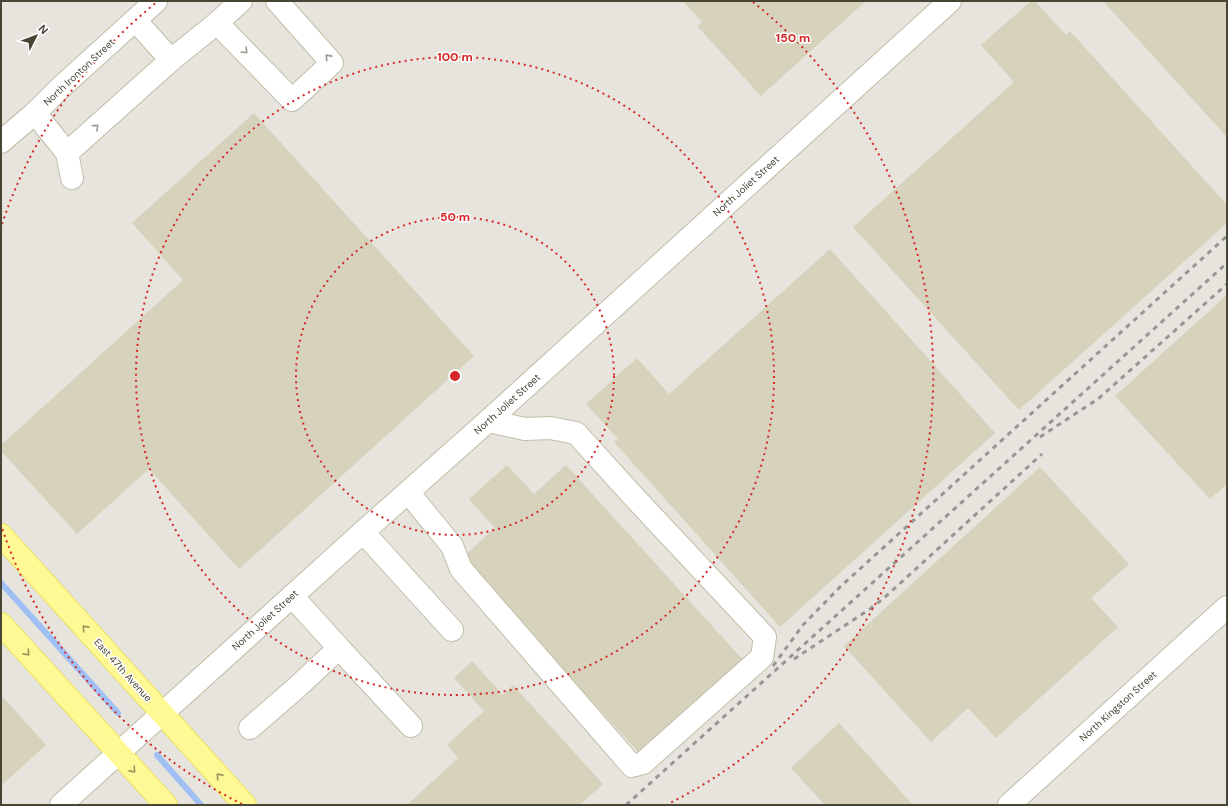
<svg xmlns="http://www.w3.org/2000/svg" width="1228" height="806" font-family="'DM Sans',sans-serif">
  <style>
    .industrial { fill: #e6e4dc }
    .lines { fill: none; stroke-linecap: round; stroke-linejoin: round }
    .stream { stroke: #a0bff4; stroke-width: 6 }
    .building { fill: #d6d2bc }
    .minor-casing { stroke: #c0bea9; stroke-width: 24 }
    .major-casing { stroke: #e9df60; stroke-width: 24 }
    .minor { stroke: #fff; stroke-width: 22 }
    .major { stroke: #fff995; stroke-width: 22 }
    .rail { stroke: #969696; stroke-width: 3; stroke-dasharray: 5 5; stroke-linecap: butt }
    .oneway { stroke: #9a9990 }
    .oneway2 { stroke: #9a9660 }
    .ring { fill: none; stroke: #d62828; stroke-width: 2; stroke-dasharray: 2 4 }
    .labels { text-anchor: middle; dominant-baseline: central; stroke-width: 3; stroke-linejoin: round; paint-order: stroke }
    .street-label { font-size: 10px; fill: #484535; stroke: #fff }
    .centre { fill: #d62828; stroke: #fff; stroke-width: 2 }
    .ring-label { font-size: 12px; text-anchor: middle; font-weight: bold; fill: #d62828; stroke: #fff; stroke-width: 3; stroke-linejoin: round; paint-order: stroke }
  </style>
  <rect width="100%" height="100%" fill="#f4f3e7"/>
  <rect class="industrial" x="1" y="1" width="1226" height="804"/>
  <g class="lines">
    <g class="stream">
      <path d="M1,583l117,130"/>
      <path d="M157,755l44,50"/>
    </g>
  </g>
  <g class="building">
    <path d="M683,1h183l-105,95 -64,-70 5,-4z"/>
    <path d="M1031,1h4l31,34 4,-4 157,174v18l-208,187 -166,-183 161,-145 -33,-37z"/>
    <path d="M1103,1h124v136z"/>
    <path d="M254,113l220,243 -235,213 -90,-100 -72,65 -76,-83v-6l182,-165 -51,-57z"/>
    <path d="M830,249l165,184 -215,194 -166,-185 4,-3 -32,-35 51,-46 32,36z"/>
    <path d="M1227,295v189l-17,15 -95,-103z"/>
    <path d="M507,465l27,29 32,-29 178,196 -103,94 -180,-196 34,-31 -26,-29z"/>
    <path d="M1040,467l89,97 -38,34 27,29 -122,111 -28,-30 -37,34 -87,-96z"/>
    <path d="M472,661l31,34 10,-10 90,99 -23,21h-173l51,-47 -11,-13 37,-34 -30,-33z"/>
    <path d="M1,695l45,50 -44,40 -1,-1z"/>
    <path d="M839,723l74,82h-88l-34,-37z"/>
  </g>
  <g class="lines">
    <defs>
      <g id="minor">
        <path d="M135,20l36,40"/>
        <path d="M217,23l75,77 40,-37 -55,-62"/>
        <path d="M35,113l32,40 5,25"/>
        <path d="M1,142l34,-29 24,-24 97,-88"/>
        <path d="M67,153l104,-93 46,-37 24,-22"/>
        <path d="M408,492l44,54 9,23 171,197 11,-3 119,-106 3,-20 -131,-140 -58,-64 -26,-5 -25,1 -37,-8"/>
        <path d="M363,532l89,98"/>
        <path d="M339,648l72,78"/>
        <path d="M250,728l44,-38 45,-42 -47,-52"/>
        <path d="M61,805l302,-273 125,-111 462,-420"/>
        <path d="M1009,805l218,-198"/>
      </g>
      <g id="major">
        <path d="M1,535l244,270"/>
        <path d="M1,624l165,181"/>
      </g>
    </defs>
    <use href="#minor" class="minor-casing"/>
    <use href="#major" class="major-casing"/>
    <use href="#minor" class="minor"/>
    <use href="#major" class="major"/>
    <g class="rail">
      <path d="M1040,437l58,-38 129,-115"/>
      <path d="M794,659l76,-50 14,-11 158,-144"/>
      <path d="M773,666l30,-41 37,-38 387,-351"/>
      <path d="M626,805l601,-542"/>
    </g>
  </g>
  <defs><path id="oneway-chevron" d="M-2-3.5L2.5 0L-2 3.5" fill="none" stroke-width="1.6" stroke-linecap="round" stroke-linejoin="round"/></defs>
  <g class="oneway">
    <use href="#oneway-chevron" transform="translate(245 51) rotate(46)"/>
    <use href="#oneway-chevron" transform="translate(328 57) rotate(-132)"/>
    <use href="#oneway-chevron" transform="translate(96 127) rotate(-42)"/>
  </g>
  <g class="oneway2">
    <use href="#oneway-chevron" transform="translate(85 628) rotate(-132)"/>
    <use href="#oneway-chevron" transform="translate(27 653) rotate(48)"/>
    <use href="#oneway-chevron" transform="translate(133 770) rotate(48)"/>
    <use href="#oneway-chevron" transform="translate(219 776) rotate(-132)"/>
  </g>
  <g class="ring">
    <circle cx="455" cy="376" r="159"/>
    <circle cx="455" cy="376" r="319"/>
    <path d="M242 804A478 478 0 0 1 2 528M2 224A478 478 0 0 1 157 2M753 2A478 478 0 0 1 668 804"/>
  </g>
  <g class="labels">
    <g class="street-label">
      <text transform="translate(79 72) rotate(-43)">North Ironton Street</text>
      <text transform="translate(746 186) rotate(-42)">North Joliet Street</text>
      <text transform="translate(507 404) rotate(-42)">North Joliet Street</text>
      <text transform="translate(265 620) rotate(-42)">North Joliet Street</text>
      <text transform="translate(123 670) rotate(48)">East 47th Avenue</text>
      <text transform="translate(1118 706) rotate(-42)">North Kingston Street</text>
    </g>
  </g>
  <circle cx="455" cy="376" r="6" class="centre"/>
  <g class="ring-label">
    <text x="793" y="42">150 m</text>
    <text x="455" y="61">100 m</text>
    <text x="455" y="221">50 m</text>
  </g>
  <rect width="1228" height="806" fill="none" stroke="#484535" stroke-width="4"/>
  <g transform="translate(36 36) rotate(48)" stroke="#ffffff" stroke-width="3" paint-order="stroke">
  <path d="M0-3L7 15L0 10L-7 15Z" fill="#484535"/>
  <text y="-6" font-size="11" font-weight="bold" text-anchor="middle" fill="#484535">N</text>
  </g>
</svg>
